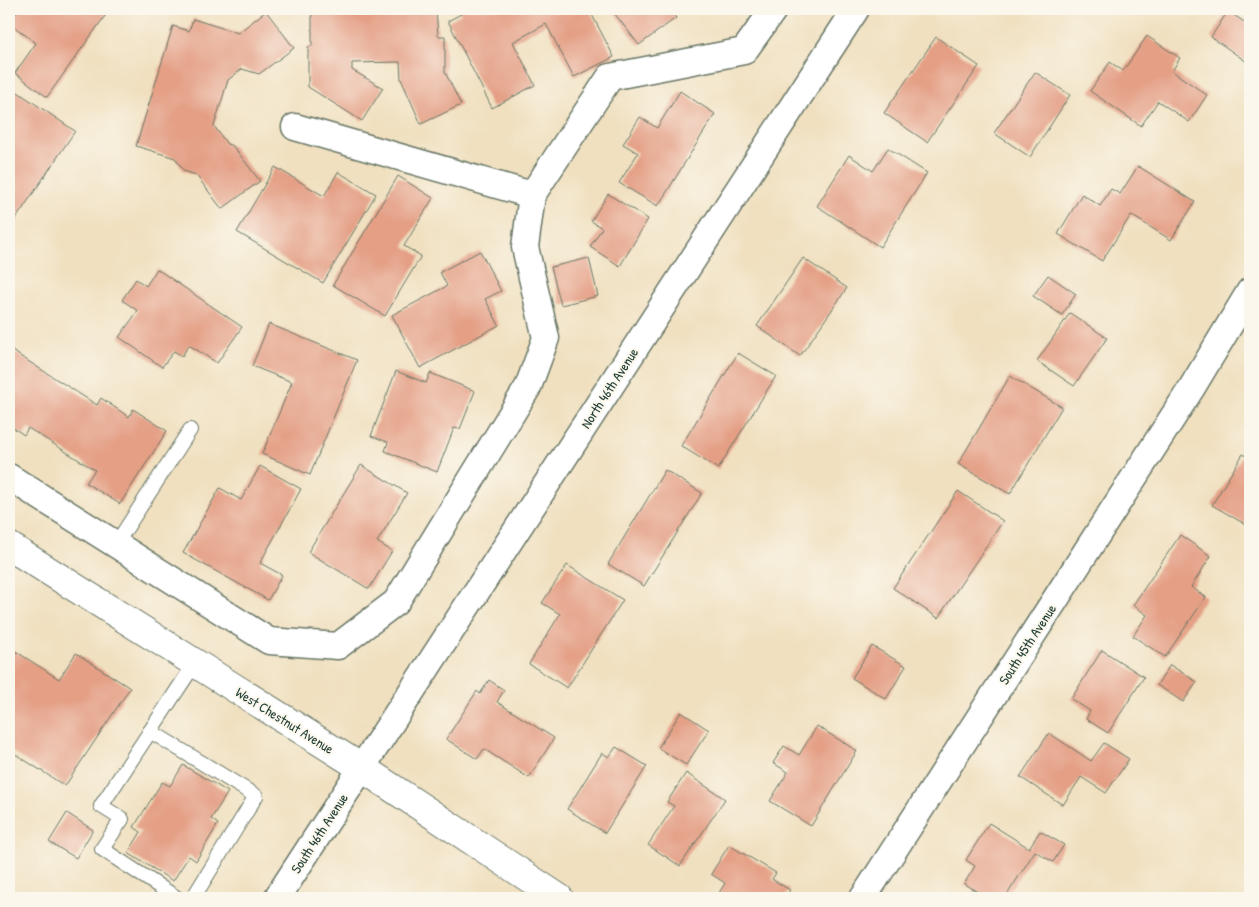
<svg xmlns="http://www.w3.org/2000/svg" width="1259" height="907" font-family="'Patrick Hand',sans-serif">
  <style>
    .building { fill: #e49f85 }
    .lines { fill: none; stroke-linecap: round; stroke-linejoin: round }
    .service-casing { stroke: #687665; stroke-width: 16 }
    .minor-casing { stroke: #687665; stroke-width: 29 }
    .tertiary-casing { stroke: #687665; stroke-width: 30 }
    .service { stroke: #fff; stroke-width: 14 }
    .minor { stroke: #fff; stroke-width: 26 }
    .tertiary { stroke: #fff; stroke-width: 28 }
    .labels { text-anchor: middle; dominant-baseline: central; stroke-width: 4; stroke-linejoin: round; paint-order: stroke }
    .street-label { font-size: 14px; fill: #1f3d34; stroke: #fbf7ec }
  </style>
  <rect width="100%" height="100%" fill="#fbf7ec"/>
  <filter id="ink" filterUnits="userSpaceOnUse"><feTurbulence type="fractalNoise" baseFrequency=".02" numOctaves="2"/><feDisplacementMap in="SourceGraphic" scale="10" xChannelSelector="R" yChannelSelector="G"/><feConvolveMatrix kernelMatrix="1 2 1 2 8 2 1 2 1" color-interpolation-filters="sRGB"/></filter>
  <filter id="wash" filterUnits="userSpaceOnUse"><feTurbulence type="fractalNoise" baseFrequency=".0096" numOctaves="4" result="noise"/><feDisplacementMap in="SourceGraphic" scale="20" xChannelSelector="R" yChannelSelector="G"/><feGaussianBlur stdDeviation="1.12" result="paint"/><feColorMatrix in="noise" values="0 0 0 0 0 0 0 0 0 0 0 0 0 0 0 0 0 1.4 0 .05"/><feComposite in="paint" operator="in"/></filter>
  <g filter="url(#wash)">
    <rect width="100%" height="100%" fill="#f0e0c0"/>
    <g id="blocks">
      <g class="building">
        <path d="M19,9h91l-63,88 -32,-24 21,-30 -27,-20z"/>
        <path d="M312,9h124l2,27h7v36l16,33 -40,19 -20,-45 -1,-17 -48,1v7l31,18 -21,33 -54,-34v-40l4,-1z"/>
        <path d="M458,9h131l25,48 -40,20 -28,-53 -33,18 22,43 -43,23 -44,-87 13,-7z"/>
        <path d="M611,9h58l7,9 -37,27z"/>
        <path d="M266,11l28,37 -35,26 -17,-5 -14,11 -14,46 13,18 6,2 27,35 -38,28 -26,-34 -12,-4 -9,-13 -39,-12 37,-120 16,5 4,-12 45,14z"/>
        <path d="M1228,11l22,15v38l-39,-27z"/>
        <path d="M1147,36l33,22 -8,13 35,24 -18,27 -31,-21 -17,25 -51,-35 20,-29 13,9z"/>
        <path d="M936,37l43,29 -52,76 -43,-29z"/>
        <path d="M1035,72l35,23 -40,62 -36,-24z"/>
        <path d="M9,86l66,45 -66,98z"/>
        <path d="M680,91l35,23 -57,92 -39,-23 19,-30 -15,-9 17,-27 17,11z"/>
        <path d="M888,148l39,25 -47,74 -63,-41 32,-51 24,16z"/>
        <path d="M1138,166l57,36 -24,38 -40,-25 -29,46 -44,-27 24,-40 18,12 11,-17 9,5z"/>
        <path d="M275,167l49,29 14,-24 38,22 -53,89 -86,-51z"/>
        <path d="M398,176l35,22 -29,48 17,10 -36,60 -52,-31z"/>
        <path d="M608,194l40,25 -28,47 -30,-19 12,-19 -11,-7z"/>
        <path d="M480,251l21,40 -16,8 14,26 -79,43 -28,-53 55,-29 -7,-14z"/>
        <path d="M589,258l9,38 -37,9 -10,-38z"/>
        <path d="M803,258l44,30 -47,68 -43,-30z"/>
        <path d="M157,269l85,58 -25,36 -28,-18 -7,11 -8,-5 -12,16 -43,-30 19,-26 -16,-11 14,-21 10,7z"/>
        <path d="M1048,275l28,19 -14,21 -29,-19z"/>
        <path d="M1070,313l37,25 -33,48 -37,-25z"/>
        <path d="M269,324l88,36 -47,115 -48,-21 30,-72 -40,-16z"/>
        <path d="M9,349l88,56 4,-7 28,19 4,-8 34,22 -47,73 -34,-21 9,-13 -67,-42 -4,7 -15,-10z"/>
        <path d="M738,353l38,23 -58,93 -37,-23z"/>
        <path d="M396,371l30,12 4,-10 45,18 -15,38 -6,-1 -17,44 -52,-21 3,-9 -17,-6z"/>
        <path d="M1010,376l52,31 -52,87 -52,-30z"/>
        <path d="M1243,454l7,5v68l-38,-22z"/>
        <path d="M361,465l46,28 -30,49 15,9 -23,38 -61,-37z"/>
        <path d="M260,466l41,23 -41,74 22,12 -14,25 -85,-47 37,-65 21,12z"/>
        <path d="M665,470l37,23 -58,93 -36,-22z"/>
        <path d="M958,491l45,30 -65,97 -45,-30z"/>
        <path d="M1180,535l31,21 -20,31 15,10 -41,60 -32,-21 14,-21 -14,-10z"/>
        <path d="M567,565l56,35 -56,88 -38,-24 31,-50 -18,-11z"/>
        <path d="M872,646l34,20 -20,33 -34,-21z"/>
        <path d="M9,647l50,32 17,-26 54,35 -65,98 -56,-36z"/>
        <path d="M1102,650l42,27 -36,56 -22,-14 4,-8 -19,-12z"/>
        <path d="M1170,665l27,17 -14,20 -26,-17z"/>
        <path d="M489,680l15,10 -7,12 57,36 -25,40 -45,-29 -7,10 -31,-20 31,-48 3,3z"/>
        <path d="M681,712l28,18 -23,35 -28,-17z"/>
        <path d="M817,726l40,25 -46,75 -41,-25 18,-29 -15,-9 11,-17 15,9z"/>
        <path d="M1049,733l42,28 13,-18 25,16 -23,34 -25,-16 -18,28 -43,-28z"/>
        <path d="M616,747l31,19 -42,67 -38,-24 35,-56 7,4z"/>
        <path d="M183,765l45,27 -17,27 7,5 -22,37 -7,-5 -16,25 -45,-28 13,-21 -7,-5 28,-45 8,4z"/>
        <path d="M686,773l39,26 -45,67 -32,-21 26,-39 -7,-4z"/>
        <path d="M67,813l26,17 -17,28 -27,-16z"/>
        <path d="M989,823l40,25 11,-17 24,14 -11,17 -18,-11 -30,47h-17l-24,-14 11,-18 -9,-6z"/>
        <path d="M729,845l47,28 -4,6 18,11 -6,8h-68l9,-15 -14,-9z"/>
      </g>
    </g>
  </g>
  <g filter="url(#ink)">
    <use href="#blocks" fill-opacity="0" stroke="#687665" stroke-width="1"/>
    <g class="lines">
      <defs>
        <g id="service">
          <path d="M116,544l74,-114"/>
          <path d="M150,731l106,65 -63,102"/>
          <path d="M177,898l-75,-49 20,-30 -21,-13 94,-143"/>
        </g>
        <g id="minor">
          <path d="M295,127l237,68"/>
          <path d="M9,477l260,164 69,5 58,-44 132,-215 18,-49 -21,-91 7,-52 78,-118 134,-26 30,-42"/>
          <path d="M277,898l579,-889"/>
          <path d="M863,898l328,-509 59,-98"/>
        </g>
        <path id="tertiary" d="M9,546l353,222 197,130"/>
      </defs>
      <use href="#service" class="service-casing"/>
      <use href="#minor" class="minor-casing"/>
      <use href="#tertiary" class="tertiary-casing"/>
      <use href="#service" class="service"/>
      <use href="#minor" class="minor"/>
      <use href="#tertiary" class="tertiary"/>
    </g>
  </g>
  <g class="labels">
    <g class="street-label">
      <text transform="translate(609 388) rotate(-57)">North 46th Avenue</text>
      <text transform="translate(1027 644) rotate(-57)">South 45th Avenue</text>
      <text transform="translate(285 720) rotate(32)">West Chestnut Avenue</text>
      <text transform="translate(319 833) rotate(-57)">South 46th Avenue</text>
    </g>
  </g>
  <rect width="1259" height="907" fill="none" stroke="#fbf7ec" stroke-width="30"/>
</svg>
